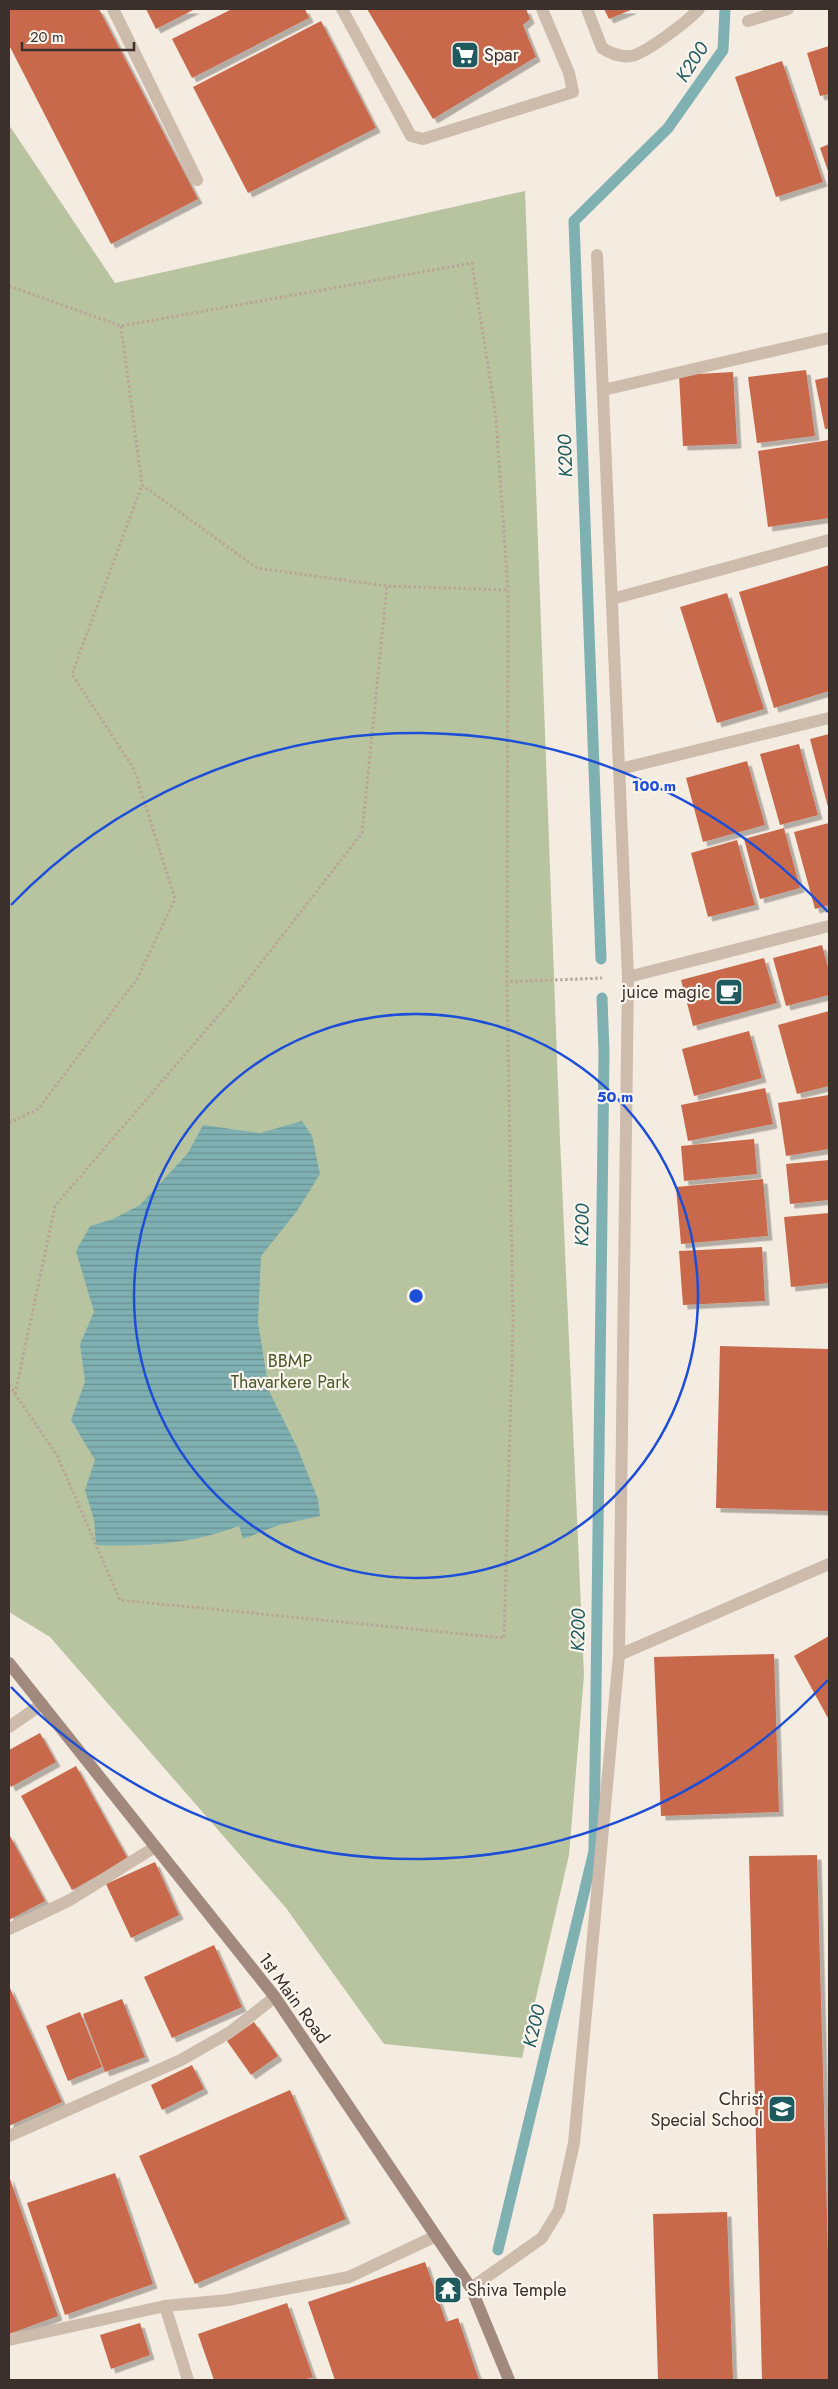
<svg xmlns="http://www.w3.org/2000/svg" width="838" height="2389" font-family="Jost,sans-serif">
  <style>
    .green { fill: #b8c4a0 }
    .water { fill: url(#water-rules) }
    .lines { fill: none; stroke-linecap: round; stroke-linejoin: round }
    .stream { stroke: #7fb0b2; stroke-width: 11 }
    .building { fill: #c8694b; filter: url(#shadow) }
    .path { stroke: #b9a596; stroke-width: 3; stroke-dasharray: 2.5 2.5; stroke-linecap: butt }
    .lane { stroke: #cdbbac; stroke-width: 12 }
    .street { stroke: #cdbbac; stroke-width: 12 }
    .secondary { stroke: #a18a7d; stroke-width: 12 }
    .ring { fill: none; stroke: #1d4ed8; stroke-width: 2.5 }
    .labels { text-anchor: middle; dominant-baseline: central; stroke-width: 4.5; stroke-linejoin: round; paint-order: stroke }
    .poi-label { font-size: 18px; fill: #3b302b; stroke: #fbf5ee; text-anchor: start }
    .park-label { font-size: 18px; fill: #4a5a2e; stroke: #fbf5ee }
    .street-label { font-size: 18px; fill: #3b302b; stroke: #fbf5ee }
    .water-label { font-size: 19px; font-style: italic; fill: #1f5a5e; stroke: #fbf5ee }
    .centre { fill: #1d4ed8; stroke: #fbf5ee; stroke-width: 2.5 }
    .ring-label { font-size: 15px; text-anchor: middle; font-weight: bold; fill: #1d4ed8; stroke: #fbf5ee; stroke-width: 4.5; stroke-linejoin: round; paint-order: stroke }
  </style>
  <defs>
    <pattern id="water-rules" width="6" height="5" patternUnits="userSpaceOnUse" patternTransform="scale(1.25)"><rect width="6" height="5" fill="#7fb0b2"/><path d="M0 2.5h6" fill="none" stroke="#699091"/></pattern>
    <filter id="shadow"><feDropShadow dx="4.5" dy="4.5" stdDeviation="0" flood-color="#0004"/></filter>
  </defs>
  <rect width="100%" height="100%" fill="#f4ebe1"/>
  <path class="green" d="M9,125l106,158 410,-92 35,948 24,536 -15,180 -47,203 -138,-14 -98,-136 -236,-271 -41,-25z"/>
  <path class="water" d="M302,1121l10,15 8,38 -23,37 -36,45 -3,66 11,69 28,56 21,52 2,17 -41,9 -36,14 -4,-13c-46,18 -95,21 -143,19l-2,-25 -9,-30 10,-30 -24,-40 14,-38 -5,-38 14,-32 -18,-61 14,-25 23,-7 27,-14 48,-52 15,-28 57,8z"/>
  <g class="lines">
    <g class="stream">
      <path d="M601,959l-27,-738 94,-93 55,-78 2,-41"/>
      <path d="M498,2250l96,-399 10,-799 -2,-54"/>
    </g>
  </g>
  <g class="building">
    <path d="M9,9h90l99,190 -87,45 -102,-199z"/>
    <path d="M146,9h49l-39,20z"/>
    <path d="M232,9h73l4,9 -117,60 -20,-39z"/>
    <path d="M367,9h159l4,10 -7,6 13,32 -103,62z"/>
    <path d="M604,9h29l-24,10z"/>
    <path d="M321,21l55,107 -128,65 -55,-106z"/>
    <path d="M829,46v48l-9,2 -13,-43z"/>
    <path d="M782,61l41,121 -47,15 -41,-120z"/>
    <path d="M829,144v30l-9,-26z"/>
    <path d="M806,370l9,66 -58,7 -9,-66z"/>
    <path d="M733,372l4,72 -54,2 -4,-71z"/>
    <path d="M829,377v52h-4l-10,-49z"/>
    <path d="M829,440v78l-61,9 -10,-76z"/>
    <path d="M829,565v126l-55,17 -35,-116z"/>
    <path d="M727,593l37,116 -47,14 -37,-116z"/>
    <path d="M829,734v72l-1,1 -18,-68z"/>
    <path d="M799,744l19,71 -38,10 -20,-71z"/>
    <path d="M747,761l18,64 -62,17 -17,-64z"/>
    <path d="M829,823v82l-14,4 -21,-77z"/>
    <path d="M784,828l16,60 -40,11 -16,-60z"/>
    <path d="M737,840l18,65 -47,12 -17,-64z"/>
    <path d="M822,945l7,26v24l-43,11 -13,-48z"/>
    <path d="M764,958l13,45 -84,23 -12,-46z"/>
    <path d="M829,1011v75l-32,8 -19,-69z"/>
    <path d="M749,1031l13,47 -68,18 -12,-47z"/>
    <path d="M765,1088l8,36 -85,17 -7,-36z"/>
    <path d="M829,1095v54l-43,7 -8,-53z"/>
    <path d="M754,1139l3,35 -73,7 -3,-35z"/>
    <path d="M829,1160v40l-39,4 -4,-40z"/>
    <path d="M763,1179l5,57 -87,8 -5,-57z"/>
    <path d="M829,1213v70l-38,4 -7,-70z"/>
    <path d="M762,1247l3,54 -82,4 -4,-54z"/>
    <path d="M720,1346l109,3v162l-113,-3z"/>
    <path d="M829,1636v84l-35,-64z"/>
    <path d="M774,1654l5,158 -118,4 -7,-159z"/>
    <path d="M40,1733l16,29 -45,25 -2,-4v-33z"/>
    <path d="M76,1766l52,93 -56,31 -51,-94z"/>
    <path d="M9,1834l36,67 -36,19z"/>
    <path d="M817,1855l12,434v91h-67l-13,-524z"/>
    <path d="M155,1862l24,53 -48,23 -25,-54z"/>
    <path d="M214,1945l28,62 -70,31 -28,-61z"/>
    <path d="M9,1986l53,116 -53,24z"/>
    <path d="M122,1999l23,58 -40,15 -22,-58z"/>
    <path d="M80,2012l22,55 -34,14 -22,-55z"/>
    <path d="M254,2022l24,34 -27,19 -24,-34z"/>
    <path d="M192,2065l12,24 -42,21 -11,-25z"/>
    <path d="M290,2090l56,129 -151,65 -56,-128z"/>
    <path d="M115,2173l38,111 -88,31 -38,-112z"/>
    <path d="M9,2176l49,140 -49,18z"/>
    <path d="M727,2212l6,168h-75l-5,-166z"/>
    <path d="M425,2262l21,60 12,-4 21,62h-144l-27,-78z"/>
    <path d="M287,2303l26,74 -10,3h-89l-16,-46z"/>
    <path d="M140,2323l10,32 -39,14 -11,-34z"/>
  </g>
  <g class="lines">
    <g class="path">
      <path d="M9,286l112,40 351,-63 24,155 12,172 -1,392 95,-4"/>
      <path d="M121,326l21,159 115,83 130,18 121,4"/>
      <path d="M9,1123l29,-14 99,-130 38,-80 -41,-130 -62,-95 70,-189"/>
      <path d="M9,1385l48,70 63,145 384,38 9,-314 -6,-342"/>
      <path d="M15,1394l40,-188 181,-211 126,-162 25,-247"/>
    </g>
    <g class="lane">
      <path d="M342,9l69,127 12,3 150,-47 -4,-19 -27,-64"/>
      <path d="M587,9l15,39c10,6 21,11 33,7 16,-6 53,-34 64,-46"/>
      <path d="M619,1655l210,-91"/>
    </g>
    <g class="street">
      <path d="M113,9l84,171"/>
      <path d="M748,21l40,-12"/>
      <path d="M603,390l226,-52"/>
      <path d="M612,599l217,-59"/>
      <path d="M620,769l209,-51"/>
      <path d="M628,977l201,-51"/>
      <path d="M9,1727l33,-23"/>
      <path d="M9,1929l61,-29 85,-53"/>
      <path d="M9,2136l172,-76 49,-28 45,-35"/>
      <path d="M471,2288l71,-50 17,-28 15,-67 45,-488 9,-678 -31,-722"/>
      <path d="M165,2306l23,74"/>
      <path d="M9,2340l156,-34 63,-6 121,-23 87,-41"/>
    </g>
    <path class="secondary" d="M9,1663l266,334 196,291 38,92"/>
  </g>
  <g class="ring">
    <circle cx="416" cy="1296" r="282"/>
    <path d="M828 1680A563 563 0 0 1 11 1687M11 905A563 563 0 0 1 828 912"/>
  </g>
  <defs>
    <symbol id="supermarket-square" viewBox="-11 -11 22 22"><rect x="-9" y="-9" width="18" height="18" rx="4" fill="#1f5a5e" stroke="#fbf5ee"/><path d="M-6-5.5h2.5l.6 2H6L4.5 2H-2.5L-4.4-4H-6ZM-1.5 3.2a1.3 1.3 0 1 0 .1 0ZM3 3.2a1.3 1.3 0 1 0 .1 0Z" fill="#fff"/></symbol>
    <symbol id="cafe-square" viewBox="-11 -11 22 22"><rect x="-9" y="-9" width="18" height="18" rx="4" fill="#1f5a5e" stroke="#fbf5ee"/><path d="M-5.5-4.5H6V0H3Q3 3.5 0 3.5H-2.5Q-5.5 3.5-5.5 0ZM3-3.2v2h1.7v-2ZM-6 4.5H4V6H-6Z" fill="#fff"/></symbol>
    <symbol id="school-square" viewBox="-11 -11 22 22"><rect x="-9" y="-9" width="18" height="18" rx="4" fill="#1f5a5e" stroke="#fbf5ee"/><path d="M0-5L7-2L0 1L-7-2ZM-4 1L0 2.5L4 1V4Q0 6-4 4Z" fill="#fff"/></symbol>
    <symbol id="temple-square" viewBox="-11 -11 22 22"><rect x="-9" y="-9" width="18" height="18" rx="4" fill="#1f5a5e" stroke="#fbf5ee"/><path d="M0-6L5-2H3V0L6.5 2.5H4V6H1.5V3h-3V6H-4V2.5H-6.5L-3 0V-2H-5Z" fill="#fff"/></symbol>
  </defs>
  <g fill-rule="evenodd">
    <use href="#supermarket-square" x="449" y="39" width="32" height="32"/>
    <use href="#cafe-square" x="713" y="976" width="32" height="32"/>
    <use href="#school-square" x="766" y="2093" width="32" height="32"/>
    <use href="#temple-square" x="432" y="2274" width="32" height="32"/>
  </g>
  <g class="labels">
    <g class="poi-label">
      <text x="484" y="55">Spar</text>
      <text x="710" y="992" text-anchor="end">juice magic</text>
      <text x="763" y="2099" text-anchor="end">Christ<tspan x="763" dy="21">Special School</tspan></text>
      <text x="467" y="2290">Shiva Temple</text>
    </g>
    <g class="park-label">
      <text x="290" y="1361">BBMP<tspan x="290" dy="21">Thavarkere Park</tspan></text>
    </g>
    <g class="street-label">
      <text transform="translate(294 1998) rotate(54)">1st Main Road</text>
    </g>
    <g class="water-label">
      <text transform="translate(692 62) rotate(-57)">K200</text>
      <text transform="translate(565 456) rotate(-92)">K200</text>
      <text transform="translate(582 1225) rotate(-89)">K200</text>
      <text transform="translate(578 1630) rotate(-89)">K200</text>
      <text transform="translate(534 2026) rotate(-77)">K200</text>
    </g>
  </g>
  <circle cx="416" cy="1296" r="8" class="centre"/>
  <g class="ring-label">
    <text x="654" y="791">100 m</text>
    <text x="615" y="1102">50 m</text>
  </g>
  <rect width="838" height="2389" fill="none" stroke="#3b302b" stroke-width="20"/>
  <path d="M22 42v8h112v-8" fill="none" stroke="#3b302b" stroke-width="2.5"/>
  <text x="30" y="42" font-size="15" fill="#3b302b" stroke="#fbf5ee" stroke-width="4" paint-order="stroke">20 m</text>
</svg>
